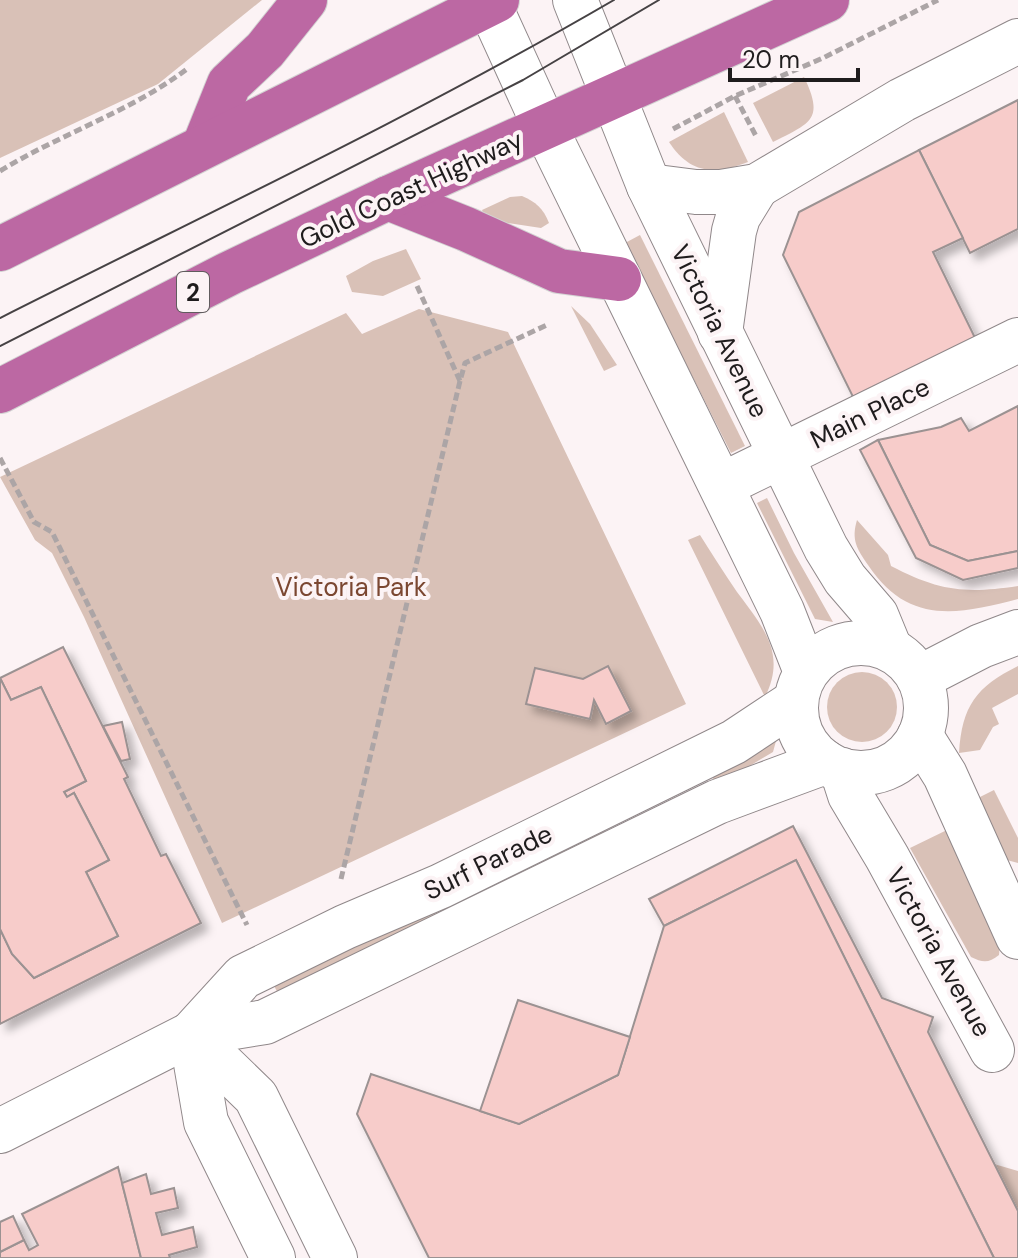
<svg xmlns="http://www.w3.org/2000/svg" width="1018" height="1258" font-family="'DM Sans',sans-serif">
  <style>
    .green { fill: #d9c1b7 }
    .building { fill: #f7ccca; stroke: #9b9292; stroke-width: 2; filter: url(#shadow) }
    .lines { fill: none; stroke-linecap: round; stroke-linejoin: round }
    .minor-casing { stroke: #90888a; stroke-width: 46 }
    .highway-casing { stroke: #d2d2d2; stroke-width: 46 }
    .path { stroke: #aca5a6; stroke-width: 5; stroke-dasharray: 8 4; stroke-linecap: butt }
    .minor { stroke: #fff; stroke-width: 44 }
    .highway { stroke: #bc68a3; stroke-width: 44 }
    .tram { stroke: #464244; stroke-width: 2 }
    .labels { text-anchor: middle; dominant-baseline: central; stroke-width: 8; stroke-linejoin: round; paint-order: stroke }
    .shield { fill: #fcf3f5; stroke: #615c5e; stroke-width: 2 }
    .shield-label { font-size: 24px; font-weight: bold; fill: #1f1c1d }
    .street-label { font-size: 26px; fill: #1f1c1d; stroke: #fcf3f5 }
    .park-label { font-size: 26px; fill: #7b4731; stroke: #fcf3f5 }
  </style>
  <defs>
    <filter id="shadow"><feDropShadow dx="7" dy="7" stdDeviation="4" flood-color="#0004"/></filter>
  </defs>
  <rect width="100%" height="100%" fill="#fcf3f5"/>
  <g class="green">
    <path d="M0,0h262l-104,84 -158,74z"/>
    <path d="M804,77c21,43 6,46 -31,65l-20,-39z"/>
    <path d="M724,112l24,50c-34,13 -58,12 -79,-20z"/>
    <path d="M522,196c14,6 21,12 27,27l-8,5 -54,-8 -5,-10 28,-13z"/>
    <path d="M640,235l105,211 -14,7 -106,-210z"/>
    <path d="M406,249l15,30 -38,17 -31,-4 -6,-16 27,-15z"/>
    <path d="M571,306l19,18 27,41 -13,6z"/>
    <path d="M419,309l89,23 178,372 -464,219 -138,-306 -32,-64 -17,-13 -35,-63 346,-164 16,21z"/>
    <path d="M767,498l27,55 39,69 -18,-3 -58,-116z"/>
    <path d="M857,520l31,35 3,11c48,25 74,28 127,20v13c-61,16 -110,26 -150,-34 -11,-16 -17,-25 -11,-45z"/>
    <path d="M700,535c12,19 24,38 37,57 26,35 50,61 28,105l-77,-157z"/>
    <path d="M1018,666v28l-26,14 7,16 -6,3 -13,23 -21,3c3,-47 17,-66 59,-87z"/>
    <circle cx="862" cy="707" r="35"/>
    <path d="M773,739l3,2 -3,11 -57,34 -6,-15z"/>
    <path d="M994,790l24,48v25l-15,-4 -25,-61z"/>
    <path d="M601,824l7,14 -326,163 -11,-21z"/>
    <path d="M949,829l51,114 -1,12c-10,8 -16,8 -28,2l-61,-109z"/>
    <path d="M994,1164l24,7v40z"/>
  </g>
  <g class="building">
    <path d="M1018,100v129l-48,24 -51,-103z"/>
    <path d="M919,150l44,88 -30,14 46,94 -121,61 -75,-152 16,-43z"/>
    <path d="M1018,406v145l-50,10 -38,-16 -52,-105 63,-13 20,-9 8,13z"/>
    <path d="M878,440l52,105 38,16 50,-10v17l-55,12 -47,-22 -56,-108z"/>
    <path d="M63,647l65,130 -4,2 37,77 5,-2 35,69 -201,101v-95l12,25 22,24 84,-42 -32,-64 23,-12 -35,-67 -7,4 -3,-5 22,-11 -45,-94 -30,13 -11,-22z"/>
    <path d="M608,666l23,45 -25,13 -12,-24 -4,19 -64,-15 9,-36 48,11z"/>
    <path d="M0,678l11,22 30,-13 45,94 -22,11 3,5 7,-4 35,67 -23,12 32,64 -84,42 -22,-24 -12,-25z"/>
    <path d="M122,722l8,37 -9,2 -18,-35z"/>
    <path d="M793,826l89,172 51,19 -5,15 90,179v47h-24l-198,-398 -132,66 -15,-27z"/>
    <path d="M796,860l198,398h-565l-72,-144 14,-40 148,50 99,-49 46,-149z"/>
    <path d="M518,1000l112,37 -12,38 -99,49 -39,-13z"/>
    <path d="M118,1167l23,91h-141v-6l24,-12 5,10 9,-5 -16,-31z"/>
    <path d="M146,1174l5,20 23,-6 4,20 -22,5 6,22 31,-8 4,20 -28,8 1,3h-29l-19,-75z"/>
    <path d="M13,1216l11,24 -24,12v-30z"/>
  </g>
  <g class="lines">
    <defs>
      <g id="minor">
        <path d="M487,0l58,127 237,484 24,61"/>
        <path d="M575,0l74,186 177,362 19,31 31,36 14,34"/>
        <path d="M649,186l47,6h25l36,-6 145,-86 116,-59"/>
        <path d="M720,333l14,-102 4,-14 19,-31"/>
        <path d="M722,485l296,-145"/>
        <circle cx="861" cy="708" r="65"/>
        <path d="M919,678l62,-32 37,-14"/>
        <path d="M920,735l25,40 73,162"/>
        <path d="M842,770l8,25 37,62 105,193"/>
        <path d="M191,1034l52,-57 102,-50 96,-41 293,-144 62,-41"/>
        <path d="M191,1034l65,63 79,161"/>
        <path d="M191,1034l15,88 67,136"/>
        <path d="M0,1131l191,-97 74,-12 452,-220 108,-40"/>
      </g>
      <g id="highway">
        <path d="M204,146l25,-62 36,-34 40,-50"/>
        <path d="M388,198l78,31 93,42 60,8"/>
        <path d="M0,249l497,-249"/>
        <path d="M0,391l230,-118 158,-75 439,-198"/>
      </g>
    </defs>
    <use href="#minor" class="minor-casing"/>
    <use href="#highway" class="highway-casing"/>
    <g class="path">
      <path d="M735,96l22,42"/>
      <path d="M673,129l62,-33 88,-38 115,-58"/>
      <path d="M0,171c60,-37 130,-59 187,-102"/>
      <path d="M417,286l43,95 5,-18 84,-39"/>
      <path d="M0,458l34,64 18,10 195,393"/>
      <path d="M341,879l119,-498"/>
    </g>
    <use href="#minor" class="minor"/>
    <use href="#highway" class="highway"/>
    <g class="tram">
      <path d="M0,318c206,-104 415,-202 614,-318"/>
      <path d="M0,346l523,-266 136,-80"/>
    </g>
  </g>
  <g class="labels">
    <rect class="shield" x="177" y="272" width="32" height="40" rx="6"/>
    <g class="shield-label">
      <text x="193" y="292">2</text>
    </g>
    <g class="street-label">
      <text transform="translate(411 189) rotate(-25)">Gold Coast Highway</text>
      <text transform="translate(720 331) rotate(64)">Victoria Avenue</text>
      <text transform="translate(870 413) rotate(-26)">Main Place</text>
      <text transform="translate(488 862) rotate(-26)">Surf Parade</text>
      <text transform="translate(939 952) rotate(61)">Victoria Avenue</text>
    </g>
    <g class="park-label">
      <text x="351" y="587">Victoria Park</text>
    </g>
  </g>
  <path d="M730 68v12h128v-12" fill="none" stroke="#1f1c1d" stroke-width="4"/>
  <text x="742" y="68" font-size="24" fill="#1f1c1d" stroke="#fcf3f5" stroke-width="6" paint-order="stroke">20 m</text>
</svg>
